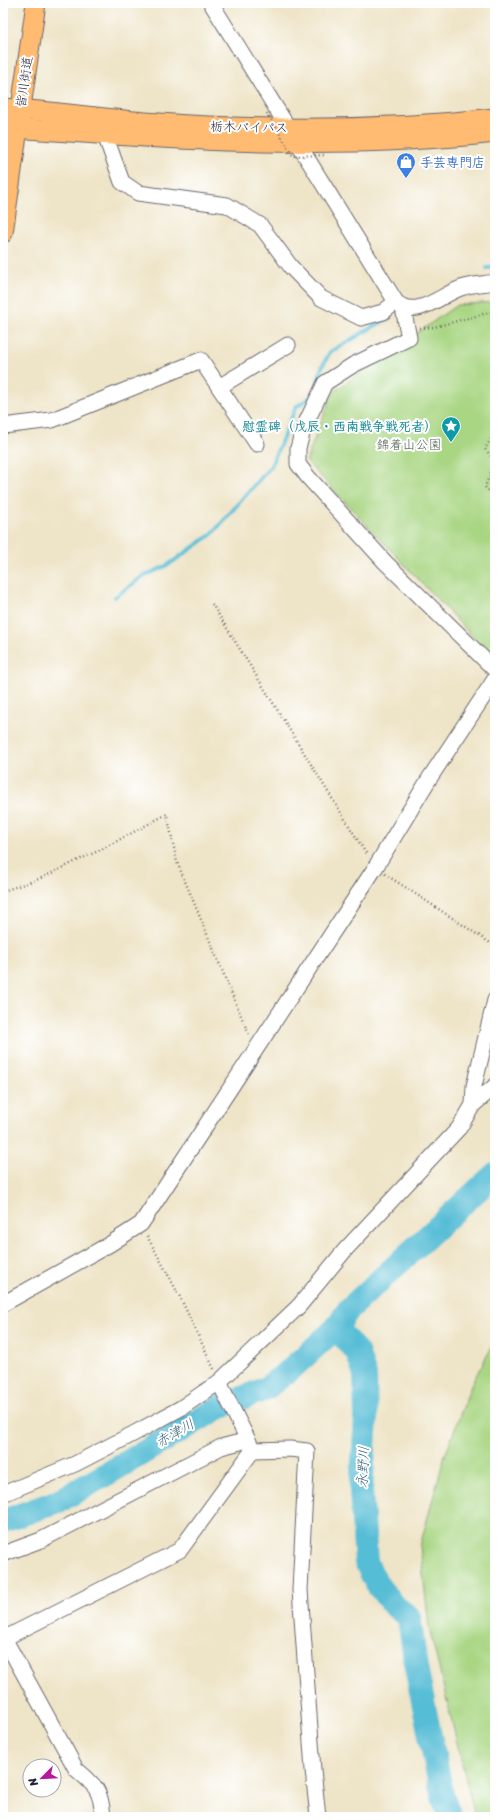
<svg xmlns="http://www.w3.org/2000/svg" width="498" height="1820" font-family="Sriracha,'Klee One',sans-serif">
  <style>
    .green { fill: #a9d683; stroke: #667c5f }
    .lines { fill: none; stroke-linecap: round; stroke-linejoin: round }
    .stream { stroke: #57bdd6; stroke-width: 4 }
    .river { stroke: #57bdd6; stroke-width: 24 }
    .minor-casing { stroke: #69666c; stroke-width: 17 }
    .major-casing { stroke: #69666c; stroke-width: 21 }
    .path { stroke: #69666c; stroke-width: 2.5; stroke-dasharray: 1 3; stroke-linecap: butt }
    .minor { stroke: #fff; stroke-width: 15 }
    .major { stroke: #ffbb71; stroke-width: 19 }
    .path-bridge { stroke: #69666c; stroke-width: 2.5; stroke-dasharray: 1 3; stroke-linecap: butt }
    .labels { text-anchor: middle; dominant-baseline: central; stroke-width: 4; stroke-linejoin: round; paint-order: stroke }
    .street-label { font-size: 13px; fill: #22223b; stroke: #fff }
    .shop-label { font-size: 13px; font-weight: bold; fill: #366cbe; stroke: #fff; text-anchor: start }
    .culture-label { font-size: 13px; font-weight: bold; fill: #0d838f; stroke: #fff; text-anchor: end }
    .park-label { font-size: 13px; fill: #516154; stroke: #fff }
    .water-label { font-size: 14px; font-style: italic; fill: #376079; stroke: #fff }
  </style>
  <rect width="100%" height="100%" fill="#fff"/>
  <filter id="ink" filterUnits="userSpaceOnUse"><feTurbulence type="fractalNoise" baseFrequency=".025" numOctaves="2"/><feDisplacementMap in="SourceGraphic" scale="8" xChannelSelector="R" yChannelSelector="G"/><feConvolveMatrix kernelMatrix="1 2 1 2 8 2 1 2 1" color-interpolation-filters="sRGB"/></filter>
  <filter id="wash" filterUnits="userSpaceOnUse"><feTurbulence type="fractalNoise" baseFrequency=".012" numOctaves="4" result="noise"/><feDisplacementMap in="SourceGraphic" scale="16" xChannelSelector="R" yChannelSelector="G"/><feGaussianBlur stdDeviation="0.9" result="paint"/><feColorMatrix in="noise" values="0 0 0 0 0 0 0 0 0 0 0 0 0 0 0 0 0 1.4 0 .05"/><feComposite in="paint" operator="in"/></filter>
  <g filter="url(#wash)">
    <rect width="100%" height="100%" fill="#eee4c7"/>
    <g class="green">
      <path d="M495,302v358l-189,-199 27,-69 124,-87z"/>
      <path d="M495,1341v476h-20l-46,-190 -9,-81 24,-88 28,-75z"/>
    </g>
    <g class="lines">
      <g class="stream">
        <path d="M487,268l8,-1"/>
        <path d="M317,384l5,-17 8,-15 60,-35"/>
        <path d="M115,597l27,-20 26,-12 44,-31 59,-68 25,-59 16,-11"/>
      </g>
      <g class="river">
        <path d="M336,1328l21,24 8,23 1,43 -5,72 5,72 10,21 17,22 16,12 7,50 26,127 8,23"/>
        <path d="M3,1521l56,-20 53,-30 110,-65 43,-17 25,-19 46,-42 13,-19 146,-135"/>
      </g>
    </g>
  </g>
  <g filter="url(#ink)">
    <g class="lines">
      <defs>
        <g id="minor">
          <path d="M211,3l185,299c21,18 44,-7 65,-14 11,-4 23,-4 34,-6"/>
          <path d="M105,135l17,47 16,11 89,12 33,20 31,42 30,31 40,20 22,-6 13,-10"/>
          <path d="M403,308l6,30 -56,27 -28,18 -21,44 -6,21v16l10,13 77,85 110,108"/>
          <path d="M219,387l69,-42"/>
          <path d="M3,426l49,-6 149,-60 56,84"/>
          <path d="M473,1105l1,-19 21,-86"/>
          <path d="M3,1304l107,-60 31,-20 234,-356 54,-89 66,-100"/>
          <path d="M219,1382l33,66"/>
          <path d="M3,1494l72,-30 58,-30 48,-26 38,-26 80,-76 46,-56 114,-122 14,-23 22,-19"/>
          <path d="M3,1554l38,-14 180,-93 27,-7"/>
          <path d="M4,1638l72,131c20,17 25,21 27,48"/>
          <path d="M3,1639l177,-89 73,-100 37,-1 17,2 -7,139 13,180 5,47"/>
        </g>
        <g id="major">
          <path d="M3,108c48,3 94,10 142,14 116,9 234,9 350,-4"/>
          <path d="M3,127c163,13 329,24 492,6"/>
          <path d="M3,233l33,-230"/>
        </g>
      </defs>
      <use href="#minor" class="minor-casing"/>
      <use href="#major" class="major-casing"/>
      <g class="path">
        <path d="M420,328l14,-1 61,-16"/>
        <path d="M495,432l-10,17 10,12"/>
        <path d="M495,461l-10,26 10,10"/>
        <path d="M212,604l155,251"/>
        <path d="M385,874l110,72"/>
        <path d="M3,891l36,-12 65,-31 63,-34 10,48 72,173"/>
        <path d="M147,1236l32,59 35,74"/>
      </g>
      <use href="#minor" class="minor"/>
      <use href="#major" class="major"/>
      <path class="path-bridge" d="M267,113l26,43 32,-1"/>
    </g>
  </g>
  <defs>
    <symbol id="shop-pin" viewBox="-11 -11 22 30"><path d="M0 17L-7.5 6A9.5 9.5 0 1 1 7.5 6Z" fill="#3f7fe0" stroke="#fff"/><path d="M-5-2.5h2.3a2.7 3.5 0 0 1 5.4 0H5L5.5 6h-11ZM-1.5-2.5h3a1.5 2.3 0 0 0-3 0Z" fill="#fff"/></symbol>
    <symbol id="sight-pin" viewBox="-11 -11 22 30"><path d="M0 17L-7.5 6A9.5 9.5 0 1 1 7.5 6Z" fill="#0f9aa8" stroke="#fff"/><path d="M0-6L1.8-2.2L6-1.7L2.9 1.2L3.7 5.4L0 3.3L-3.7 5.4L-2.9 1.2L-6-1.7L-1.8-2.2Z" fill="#fff"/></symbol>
  </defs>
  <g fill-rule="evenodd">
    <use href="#shop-pin" x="395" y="151" width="22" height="30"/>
    <use href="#sight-pin" x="440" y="415" width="22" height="30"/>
  </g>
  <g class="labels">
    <g class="street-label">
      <text transform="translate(24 82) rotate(-82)">皆川街道</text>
      <text transform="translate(249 127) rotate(1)">栃木バイパス</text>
    </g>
    <g class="shop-label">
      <text x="420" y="162">手芸専門店</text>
    </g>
    <g class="culture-label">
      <text x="437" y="426">慰霊碑（戊辰・西南戦争戦死者）</text>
    </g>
    <g class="park-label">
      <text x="409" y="444">錦着山公園</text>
    </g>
    <g class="water-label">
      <text transform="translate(175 1433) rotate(-30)">赤津川</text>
      <text transform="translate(363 1467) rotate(-87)">永野川</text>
    </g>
  </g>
  <rect width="498" height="1820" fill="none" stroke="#fff" stroke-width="16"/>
  <g transform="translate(42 1778) rotate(246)"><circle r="19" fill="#ffffff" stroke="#a7a7b1"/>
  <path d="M0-3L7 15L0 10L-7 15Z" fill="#b5179e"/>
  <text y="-6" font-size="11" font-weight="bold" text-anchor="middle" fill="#22223b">N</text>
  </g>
</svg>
